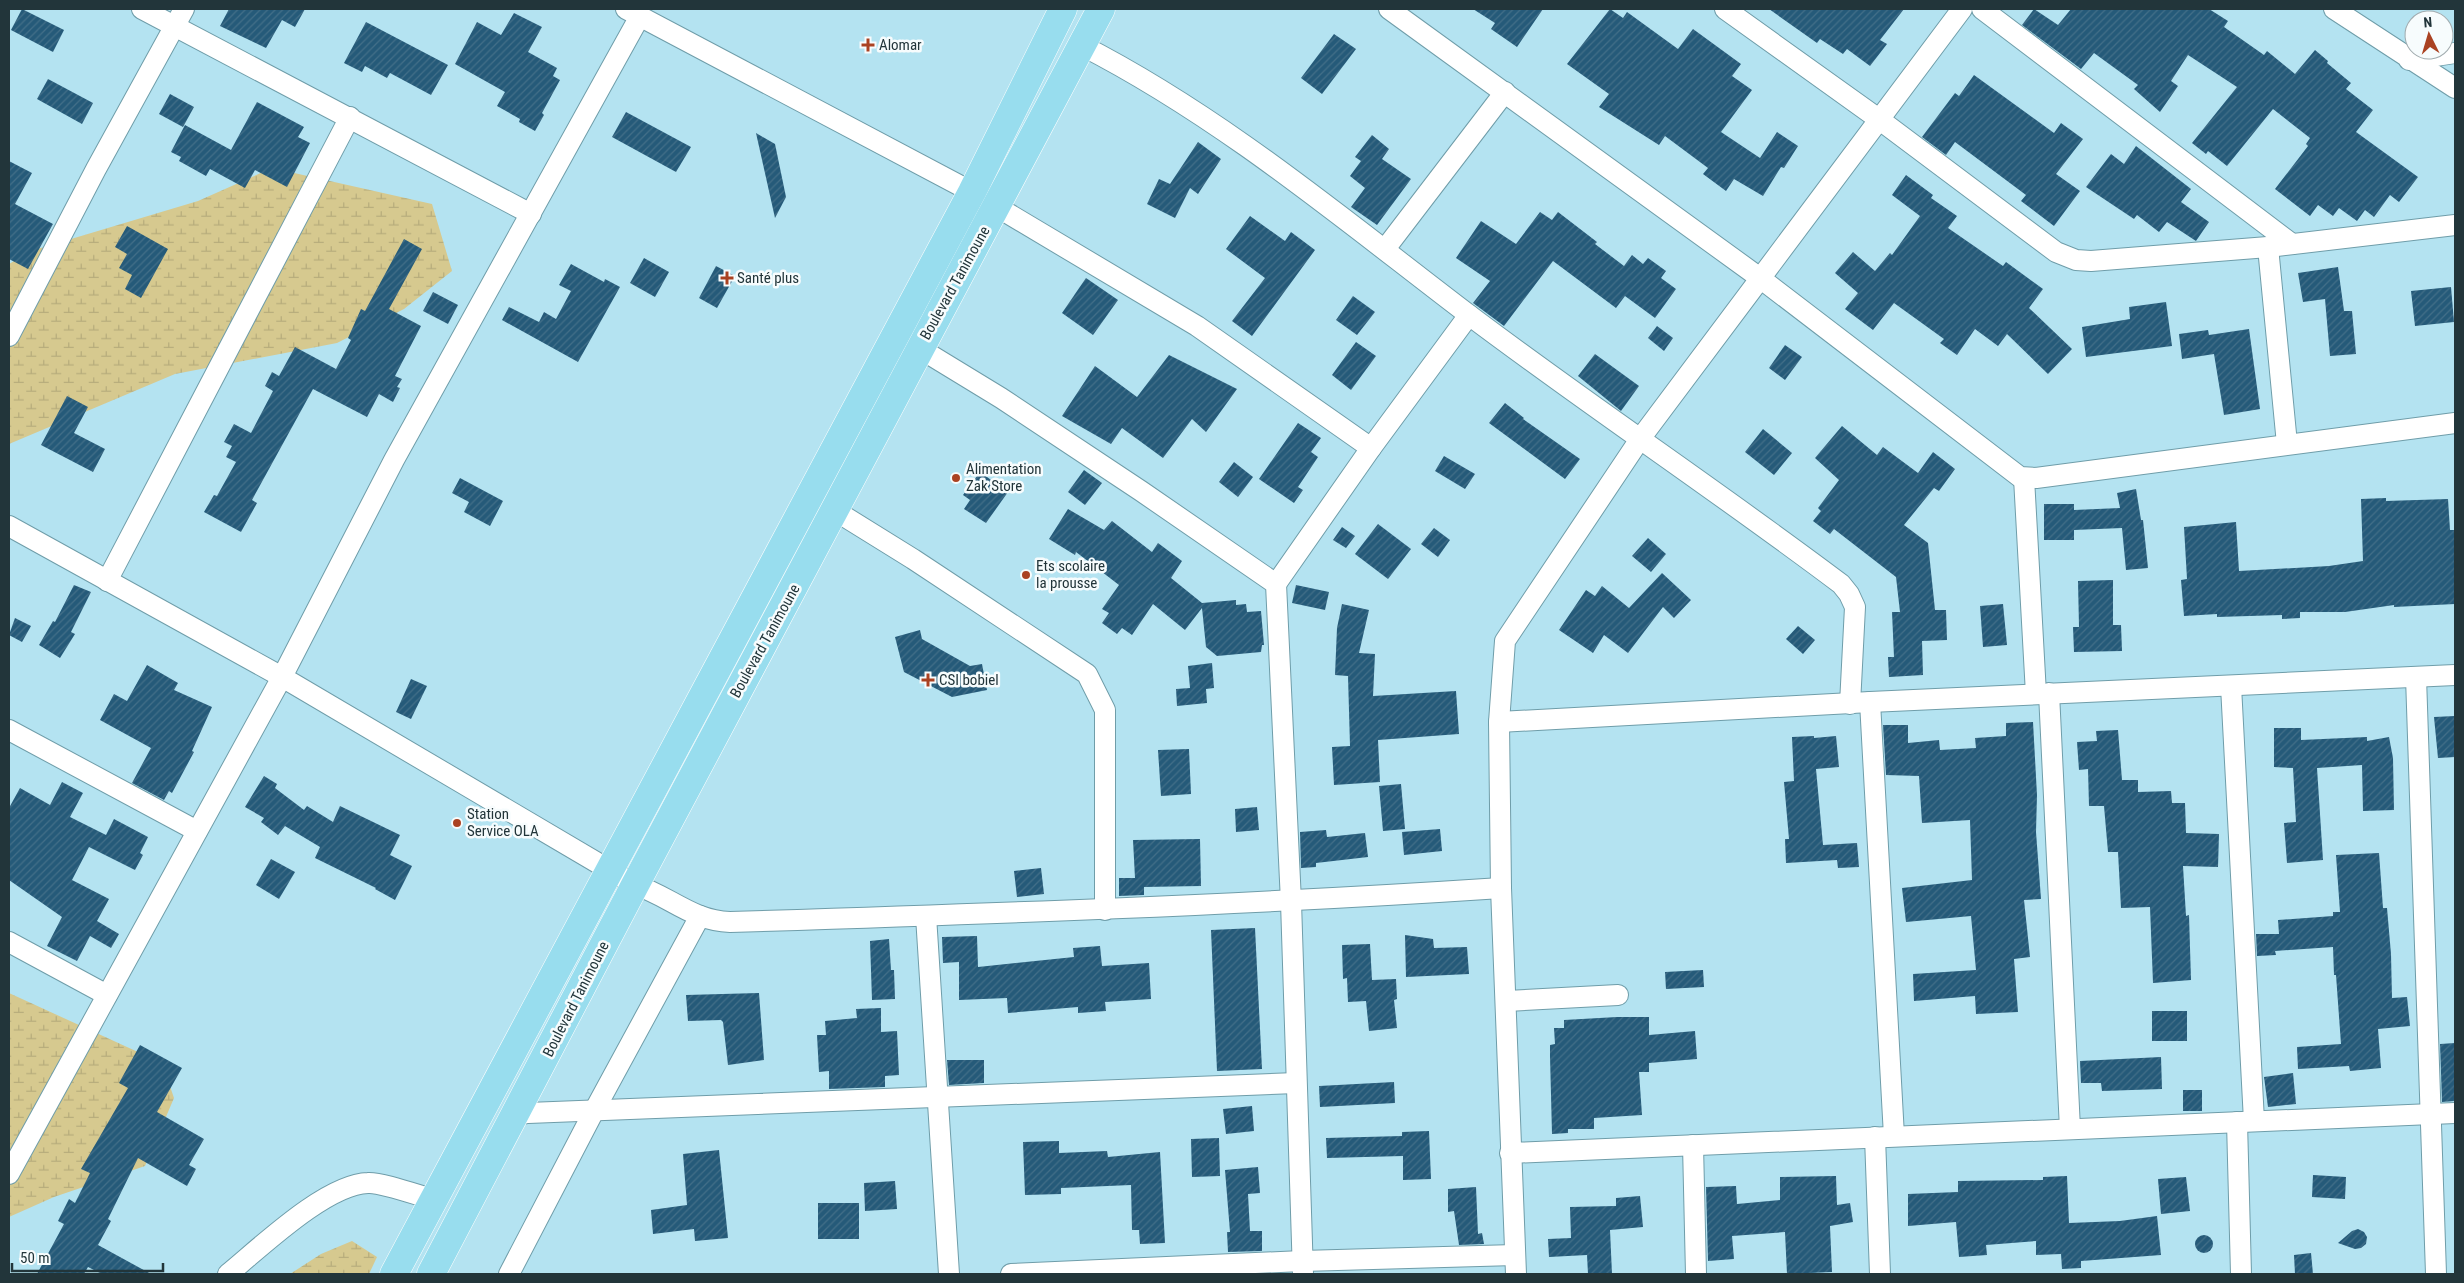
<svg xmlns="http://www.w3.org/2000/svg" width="2464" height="1283" font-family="'Roboto Condensed',sans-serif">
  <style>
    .wetland { fill: url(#wetland-marsh) }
    .building { fill: url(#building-hatch) }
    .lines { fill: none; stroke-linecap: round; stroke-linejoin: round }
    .street-casing { stroke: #6f9da9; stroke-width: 22 }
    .primary-casing { stroke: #fff; stroke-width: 29 }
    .street { stroke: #fff; stroke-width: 20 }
    .primary { stroke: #98ddee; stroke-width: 28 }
    .poi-dot { fill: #aa4222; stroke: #f7fcfd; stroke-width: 2 }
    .labels { text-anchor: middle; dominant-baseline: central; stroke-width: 5; stroke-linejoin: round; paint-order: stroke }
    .poi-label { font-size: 15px; fill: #22353a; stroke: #f7fcfd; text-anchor: start }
    .street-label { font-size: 15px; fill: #22353a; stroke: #f7fcfd }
  </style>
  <defs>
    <pattern id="wetland-marsh" width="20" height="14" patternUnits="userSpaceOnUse" patternTransform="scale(1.25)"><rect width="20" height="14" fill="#d6c98f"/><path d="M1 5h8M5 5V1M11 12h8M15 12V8" fill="none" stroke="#b7ad7c"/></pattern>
    <pattern id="building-hatch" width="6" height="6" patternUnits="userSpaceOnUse" patternTransform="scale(1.25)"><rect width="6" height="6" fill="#255a79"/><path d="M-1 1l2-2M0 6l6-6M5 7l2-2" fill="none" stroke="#436f88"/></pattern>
  </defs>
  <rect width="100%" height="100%" fill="#b4e3f1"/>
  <g class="wetland">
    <path d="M272,168l160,36 20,67 -48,38 -67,34 -162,31 -166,70v-180l22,-13 167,-50z"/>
    <path d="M9,993l153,70 12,35 -29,68 -91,31 -45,20z"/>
    <path d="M352,1241l25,16 -8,17h-79l31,-20z"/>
  </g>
  <g class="building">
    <path d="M22,9l42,21 -11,22 -42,-22z"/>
    <path d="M229,9h76l-10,18 -13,-7 -16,28 -46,-22z"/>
    <path d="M1473,9h70l-26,38 -26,-18 4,-6z"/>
    <path d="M1610,9l13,9 4,-6 51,37 15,-20 48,35 -9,12 20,14 -31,42 39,26 17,-26 21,14 -14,22 -3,-1 -18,29 -29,-17 -8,12 -23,-17 5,-6 -43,-32 -6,9 -60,-38 10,-13 -42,-30z"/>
    <path d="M1769,9h135l-24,31 7,4 -17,22 -23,-17 -4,5 -23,-15 -3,4z"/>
    <path d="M2034,9l24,16 13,-16h138l19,12 -4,6 40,28 3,-4 28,23 20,-24 13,11 -1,2 24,20 -5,6 27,21 -17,22 62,45 -19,25 -9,-7 -16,22 -9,-7 -8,11 -18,-13 -6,8 -15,-11 -8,11 -35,-27 33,-43 -2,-2 4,-6 -37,-29 -46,57 -19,-15 -2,3 -14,-11 45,-56 -49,-32 -17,26 7,5 -18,26 -26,-23 4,-4 -44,-32 -13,16 -59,-44z"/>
    <path d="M514,13l28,14 -14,25 29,16 -4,8 7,4 -18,33 2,2 -9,16 -16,-9 1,-3 -23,-13 8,-14 -50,-28 22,-42 24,13z"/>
    <path d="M366,22l82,43 -17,30 -41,-22 -3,5 -22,-12 -3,6 -18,-9z"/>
    <path d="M1334,34l22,15 -34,45 -21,-16z"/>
    <path d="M1974,75l80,58 7,-10 22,16 -27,35 24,17 -26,35 -33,-25 5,-6 -71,-53 -9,13 -24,-18 33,-44 4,3z"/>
    <path d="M48,79l45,24 -11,21 -45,-25z"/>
    <path d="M170,94l24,13 -11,20 -24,-13z"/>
    <path d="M257,102l47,25 -6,10 12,6 -23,44 -32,-17 -10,18 -35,-19 -4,7 -27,-15 2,-4 -10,-5 14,-27 46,25z"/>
    <path d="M626,112l65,35 -15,25 -64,-35z"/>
    <path d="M756,133l19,11 11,53 -11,21z"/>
    <path d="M1372,135l17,14 -7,10 29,20 -34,46 -26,-18 14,-19 -15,-12 11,-15 -6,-4z"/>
    <path d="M1198,142l23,17 -23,35 -8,-6 -15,30 -28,-14 12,-25 11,5z"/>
    <path d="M2136,146l55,43 -10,13 28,20 -13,19 -29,-19 -8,10 -22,-17 -3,4 -48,-32 25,-33 13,10z"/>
    <path d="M9,161l23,12 -17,31 38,20 -25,45 -19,-10z"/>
    <path d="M1906,175l27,20 -2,3 26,18 -9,12 55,38 3,-4 37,27 -14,19 43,41 -24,25 -41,-40 -9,12 -23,-17 -18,26 -17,-12 4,-4 -50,-36 -21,27 -28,-21 13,-16 -23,-20 18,-21 22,19 15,-18 2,2 28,-39 -28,-21z"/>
    <path d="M1540,212l12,8 6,-8 39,30 -2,2 29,22 8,-11 11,9 5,-6 18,13 -5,7 15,11 -21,29 -30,-22 -9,12 -63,-47 -49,65 -31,-23 17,-22 -34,-23 25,-37 35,23z"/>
    <path d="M1250,216l35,25 6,-9 24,18 -63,86 -20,-15 33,-43 -39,-29z"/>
    <path d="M127,226l41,23 -27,49 -16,-9 7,-14 -13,-7 8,-14 -12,-7z"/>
    <path d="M404,239l18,10 -33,60 32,17 -26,50 7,3 -5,8 3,1 -7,14 -14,-8 -12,23 -54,-28 -61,111 5,3 -16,29 -37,-20 10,-17 3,1 19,-34 -10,-5 6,-11 -8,-4 10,-18 17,9 22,-42 -8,-5 7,-14 7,4 16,-29 41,22 15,-29 -3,-2 13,-29 4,2z"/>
    <path d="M644,258l25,14 -14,25 -25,-14z"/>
    <path d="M571,264l33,18 1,-3 15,8 -42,75 -76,-42 7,-13 30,15 5,-10 12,7 15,-28 -12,-6z"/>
    <path d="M716,266l19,10 -18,32 -18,-10z"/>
    <path d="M2338,267l6,44h8l4,43 -26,2 -5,-57 -22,3 -5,-29z"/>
    <path d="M1086,278l32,22 -25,35 -31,-22z"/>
    <path d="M2451,287l3,35 -39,4 -4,-35z"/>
    <path d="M433,292l25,13 -10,19 -25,-13z"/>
    <path d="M1353,296l22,16 -18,23 -21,-15z"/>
    <path d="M2166,302l6,44 -86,11 -4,-30 48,-8 -1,-12z"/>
    <path d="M1657,326l16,12 -9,13 -16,-13z"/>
    <path d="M2249,329l11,80 -36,6 -10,-61 -32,5 -3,-25 29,-4 1,5z"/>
    <path d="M1356,342l20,14 -25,34 -19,-15z"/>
    <path d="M1785,345l17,12 -17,23 -16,-12z"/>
    <path d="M1595,354l44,32 -18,25 -43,-35z"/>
    <path d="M1169,355l68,34 -31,43 -14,-13 -29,39 -41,-30 -11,16 -49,-28 33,-50 42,31z"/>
    <path d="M67,396l21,11 -14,26 31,16 -12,23 -52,-27z"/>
    <path d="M1505,403l19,15 -1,1 57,40 -15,20 -76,-56z"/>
    <path d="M1298,423l23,15 -10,14 7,5 -20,30 5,3 -9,13 -35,-24z"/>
    <path d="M1842,426l35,29 6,-8 35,26 15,-21 22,17 -16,22 -5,-3 -30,37 24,18 7,67h11l1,30 -25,1 1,34 -34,2 -1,-20h6l-2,-45h8l-4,-35 -62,-48 -4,5 -17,-13 8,-10 -3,-3 21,-28 -24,-22z"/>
    <path d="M1763,429l29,24 -18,22 -29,-23z"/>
    <path d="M1444,456l31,18 -10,15 -30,-18z"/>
    <path d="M1234,462l19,15 -15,20 -19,-15z"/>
    <path d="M1084,470l18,13 -17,22 -17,-13z"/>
    <path d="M980,472l28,20 -22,31 -22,-14 6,-9 -7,-5z"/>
    <path d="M460,478l43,23 -13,25 -26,-14 5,-10 -17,-9z"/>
    <path d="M2136,489l5,31h2l5,48 -22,2 -4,-42 -48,2v10h-30v-36h30v6l46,-2 -3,-15z"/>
    <path d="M2386,498v3l62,-2 2,31h5v74l-61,3v-2l-49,7h-45v6l-18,1v-4l-65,2v-3l-33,2 -3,-36 6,-1 -3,-52 52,-5 3,49 90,-5 34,-5 -2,-62z"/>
    <path d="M1068,509l36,21 8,-9 40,31 6,-9 24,18 -11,17 31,25 34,-3v5l10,-1 1,8 14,-1 3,34h-2l-1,7 -44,4 -11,-9 -4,-39 -17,22 -32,-26 -21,31 -10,-7 -5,6 -15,-11 7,-10 -7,-4 17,-24 -43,-33 -1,3 -26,-16z"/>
    <path d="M1378,524l33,25 -23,30 -33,-25z"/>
    <path d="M1342,527l13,9 -9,12 -13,-8z"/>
    <path d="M1434,528l16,12 -12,17 -17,-13z"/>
    <path d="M1648,538l18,16 -15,18 -19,-16z"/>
    <path d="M1662,573l29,27 -17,18 -11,-11 -35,46 -24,-18 -11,18 -34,-23 27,-40 9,6 7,-10 27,22z"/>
    <path d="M2113,580v45h8l1,26 -48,1 -1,-25h6l-1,-46z"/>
    <path d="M74,585l17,7 -20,40 4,2 -15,24 -21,-13 14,-24 2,1z"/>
    <path d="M1296,585l33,7 -4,18 -33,-7z"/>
    <path d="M1342,604l27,6 -10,43 16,1 -2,42 83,-5 3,43 -81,6 2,42 -46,3 -2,-38 18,-1 -2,-70 -13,-1 2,-47z"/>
    <path d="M2003,604l4,41 -24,2 -3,-41z"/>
    <path d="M15,618l16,8 -9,16 -13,-7z"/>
    <path d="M1798,626l17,14 -12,14 -17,-15z"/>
    <path d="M920,630l2,9 48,27 12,-2 5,26 -35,7 -48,-25 -9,-35z"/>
    <path d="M1212,663l2,25 -8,1 1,14 -30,3 -1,-17 14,-1 -2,-22z"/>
    <path d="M147,665l31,18 -4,7 38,17 -20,44 2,1 -22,41 -3,-2 -5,9 -32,-17 19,-35 -51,-28 14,-26 13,7z"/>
    <path d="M411,679l16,7 -16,33 -15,-7z"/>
    <path d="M2455,716v41l-17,1 -4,-41z"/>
    <path d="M2033,722l4,73 -1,37 5,67 -17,1 6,57 -16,2 4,53 -42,2 -1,-18 -61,5 -1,-27 63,-4 -5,-54 -65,6 -4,-34 70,-8 -2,-60 -48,3 -3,-47 -33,-1 -3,-50h25v18l31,-3 1,10 36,-2 -1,-10 31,-2v-13z"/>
    <path d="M2274,728h27v12l66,-3v4l22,-4 4,21 1,52 -31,1 -1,-46 -45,3 6,92 -36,3 -3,-40 12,-1 -3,-54 -19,-1z"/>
    <path d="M2118,730l4,50h16v12l33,-1 1,12h13l1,30 33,1 -1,33 -35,-1 3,50 3,-1 2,65 -38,3 -3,-76 -29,1 -3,-56h-10l-4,-46h-15l-1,-37 -9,1 -2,-28 20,-1 -1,-10z"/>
    <path d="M1814,736v2l22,-2 3,31 -23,2 7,76 34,-2 2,24 -21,1 -1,-8 -51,3 -1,-24h4l-5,-57 10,-1 -2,-44z"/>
    <path d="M1189,749l2,45 -30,2 -3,-46z"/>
    <path d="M264,776l13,8 -2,4 29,22 3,-4 26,16 7,-16 60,29 -10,20 22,11 -17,34 -20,-11 1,-1 -61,-30 5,-11 -35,-21 -7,9 -17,-13 3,-4 -19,-11z"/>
    <path d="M62,782l21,11 -13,24 36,18 8,-16 34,18 -8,16 3,2 -8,15 -46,-23 -17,33 37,19 -12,22 22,13 -8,14 -21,-12 -13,25 -30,-15 15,-29 -53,-37v-72l11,-20 30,17z"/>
    <path d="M1401,784l4,45 -22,2 -4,-45z"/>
    <path d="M1257,807l2,23 -23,2 -1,-23z"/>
    <path d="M1440,829l2,22 -38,4 -2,-23z"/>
    <path d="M1326,830l1,7 38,-4 3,24 -52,6v4l-15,1 -1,-36z"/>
    <path d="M1200,839l1,47 -57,1v8l-25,1v-18h16l-2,-38z"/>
    <path d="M2379,853l4,55h4l4,46 1,44 15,-1 3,29 -32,3 3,39 -31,3 -1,-5 -51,3 -1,-22 44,-3 -5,-69h-2l-1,-28 -58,4 1,4 -19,1 -1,-22h23l-1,-14 55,-4v-4h7l-4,-57z"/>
    <path d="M271,859l24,13 -16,27 -23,-14z"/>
    <path d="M1041,868l3,26 -27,3 -3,-26z"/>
    <path d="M1255,928l7,141 -45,2 -6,-141z"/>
    <path d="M1405,935l28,4 1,9 33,-1 2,27 -63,3z"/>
    <path d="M977,936l1,31 96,-10 -1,-9 27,-2 2,20 47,-3 2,36 -46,3 1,9 -28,2v-6l-70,6 -1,-15 -48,2v-38l-16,1 -1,-26z"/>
    <path d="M889,939l2,31h3l1,29 -23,1 -2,-59z"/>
    <path d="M1370,944l2,36 24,-1 1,20 -3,1 3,28 -28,3 -3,-30 -18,1 -1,-24 -4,1 -1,-34z"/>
    <path d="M1703,970l1,17 -38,2 -1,-17z"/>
    <path d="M759,993l5,67 -36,5 -5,-43 -2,-2 -33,1 -2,-26z"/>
    <path d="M881,1008v24l16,-1 2,44 -14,1v11l-56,2v-18l-10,1 -2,-37h9l-1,-14 32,-3 -1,-9z"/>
    <rect x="2152" y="1011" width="35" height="30"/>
    <path d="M1617,1017h32v18l46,-4 2,28 -48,4v9h-10l3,43 -48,3v11h-26v4l-16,1 -2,-78v-11l5,-1 -1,-16h10v-8z"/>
    <path d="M2455,1043v58l-13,1 -2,-58z"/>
    <path d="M140,1045l42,23 -25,44 47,27 -15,26 7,4 -9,17 -49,-28 -30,61 3,2 -13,24 53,29h-49l-14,-7 -4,7h-47l27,-50 -6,-3 11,-22 6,4 15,-30 -9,-4 47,-81 -9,-5z"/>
    <path d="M2161,1057l1,32 -60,2 -1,-8h-20l-1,-22z"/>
    <path d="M947,1060h37v23l-35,2z"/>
    <path d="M2293,1073l3,31 -28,3 -4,-30z"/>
    <path d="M1394,1082l1,21 -75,4 -1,-21z"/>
    <rect x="2183" y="1090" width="19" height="21"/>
    <path d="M1252,1106l2,25 -28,3 -3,-25z"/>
    <path d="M1429,1131l2,48 -28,1v-24l-76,2 -1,-20 76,-2v-4z"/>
    <path d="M1219,1138l1,38 -28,1 -1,-38z"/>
    <path d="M1059,1141v12l48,-2 1,6 52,-5 5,91 -25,1 -1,-14h-7l-1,-45 -70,3v6l-36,1 -2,-53z"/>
    <path d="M719,1150l9,88 -33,3 -1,-12 -41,5 -2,-24 36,-5 -4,-51z"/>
    <path d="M1258,1167l2,26 -12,1 2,37h12v20l-34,1 -1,-20h3l-5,-62z"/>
    <path d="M2313,1175l33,2 -1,22 -33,-2z"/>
    <path d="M1836,1176l1,29 13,-2 3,19 -23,4 2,46 -45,2 -2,-42 -53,4 2,23 -26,2 -2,-74 30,-1 1,18 43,-4v-23z"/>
    <path d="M2067,1176l2,47 51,-2 37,-5 4,39 -80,6v7l-19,1 -1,-15 -25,1v-14l-50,4 1,10 -28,2 -3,-35 -48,4v-32l50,-2v-11l85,-1v-3z"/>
    <path d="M2186,1177l4,34 -29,3 -3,-35z"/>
    <path d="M895,1181l2,28 -32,2 -1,-28z"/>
    <path d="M1476,1187l2,47 4,-1 2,11 -25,1 -5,-34 -6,1v-23z"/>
    <path d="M1640,1196l3,31 -33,3 2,44h-24l-1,-19 -38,2 -1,-18 23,-1 -1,-31 46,-1v-8z"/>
    <rect x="818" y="1203" width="41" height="36"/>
    <path d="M2358,1229l6,3 3,5 -1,7 -5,4 -6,1 -17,-6 14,-12z"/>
    <circle cx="2204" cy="1244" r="9"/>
    <path d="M2311,1253l2,21h-18l-1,-19z"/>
  </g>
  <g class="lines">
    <defs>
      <g id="street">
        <path d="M142,9l389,205"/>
        <path d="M626,9l346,183 225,134 174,122"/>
        <path d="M1389,9l371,269 260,199 16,1 419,-55"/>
        <path d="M1725,9l155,111 176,132 20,8 15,1 177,-14 187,-22"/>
        <path d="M1982,9l310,235"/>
        <path d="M2334,9l121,79"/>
        <path d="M1081,45c141,72 263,175 388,270 122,92 250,177 372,269l8,10 6,13 -5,97"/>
        <path d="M2409,60l46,-7"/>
        <path d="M2268,247l19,197"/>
        <path d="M1385,249l120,-157"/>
        <path d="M9,336l87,-167 88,-160"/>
        <path d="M919,348l82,50 140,93 135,93 15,318 12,372"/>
        <path d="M2024,478l12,216"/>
        <path d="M834,510l79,49 174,115 18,36v200"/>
        <path d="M9,526l273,151 353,208c33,10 57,36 95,37 257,-8 514,-17 771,-34"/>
        <path d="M107,581l243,-464"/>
        <path d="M1276,584l95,-136 98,-133"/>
        <path d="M2416,677l20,597"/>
        <path d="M2231,686l23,435"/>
        <path d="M2049,693l21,436"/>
        <path d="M1870,702l24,434"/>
        <path d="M1499,722l371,-20 585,-27"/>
        <path d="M9,730l188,101"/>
        <path d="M926,916l23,358"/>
        <path d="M9,942l98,53"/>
        <path d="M1507,1001l111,-6"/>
        <path d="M516,1115l12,-2 768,-30"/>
        <path d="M2237,1122l4,152"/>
        <path d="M1875,1137l5,137"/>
        <path d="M1693,1145l3,129"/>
        <path d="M1510,1153l945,-40"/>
        <path d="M9,1174l273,-497 112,-217 246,-444"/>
        <path d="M228,1274c32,-26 98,-90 140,-91 13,-1 52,13 67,17"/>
        <path d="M509,1274l85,-163 106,-195"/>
        <path d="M1011,1274l291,-13 213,-6"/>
        <path d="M1516,1274l-15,-386 -2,-166 6,-81 135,-202 322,-430"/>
      </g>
      <g id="primary">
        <path d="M394,1274l578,-1082 91,-183"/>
        <path d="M431,1274l204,-389 466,-876"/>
      </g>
    </defs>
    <use href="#street" class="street-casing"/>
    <use href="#primary" class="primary-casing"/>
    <use href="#street" class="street"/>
    <use href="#primary" class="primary"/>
  </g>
  <g class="poi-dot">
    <path d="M865.5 37.5h5v5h5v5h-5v5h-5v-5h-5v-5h5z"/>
    <path d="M724.5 270.5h5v5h5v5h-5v5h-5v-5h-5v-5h5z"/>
    <circle cx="956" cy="478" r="5"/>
    <circle cx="1026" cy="575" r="5"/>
    <path d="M925.5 672.5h5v5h5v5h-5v5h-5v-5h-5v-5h5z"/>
    <circle cx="457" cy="823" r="5"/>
  </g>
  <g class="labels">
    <g class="poi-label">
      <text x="879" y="45">Alomar</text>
      <text x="737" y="278">Santé plus</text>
      <text x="966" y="469">Alimentation<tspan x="966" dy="17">Zak Store</tspan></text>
      <text x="1036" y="566">Ets scolaire<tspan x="1036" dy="17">la prousse</tspan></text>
      <text x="939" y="680">CSI bobiel</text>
      <text x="467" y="814">Station<tspan x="467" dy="17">Service OLA</tspan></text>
    </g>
    <g class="street-label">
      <text transform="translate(955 283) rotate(-61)">Boulevard Tanimoune</text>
      <text transform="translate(765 641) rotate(-61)">Boulevard Tanimoune</text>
      <text transform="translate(576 999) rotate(-63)">Boulevard Tanimoune</text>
    </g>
  </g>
  <rect width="2464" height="1283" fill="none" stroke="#22353a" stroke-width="20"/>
  <g transform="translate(2429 35) rotate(355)"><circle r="24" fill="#f7fcfd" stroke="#a2acaf"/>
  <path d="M0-4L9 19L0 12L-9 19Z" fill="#aa4222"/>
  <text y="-8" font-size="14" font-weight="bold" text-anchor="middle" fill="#22353a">N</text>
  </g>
  <path d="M12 1263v8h151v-8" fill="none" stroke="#22353a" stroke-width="2.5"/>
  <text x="20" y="1263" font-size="15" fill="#22353a" stroke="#f7fcfd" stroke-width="4" paint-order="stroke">50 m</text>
</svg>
